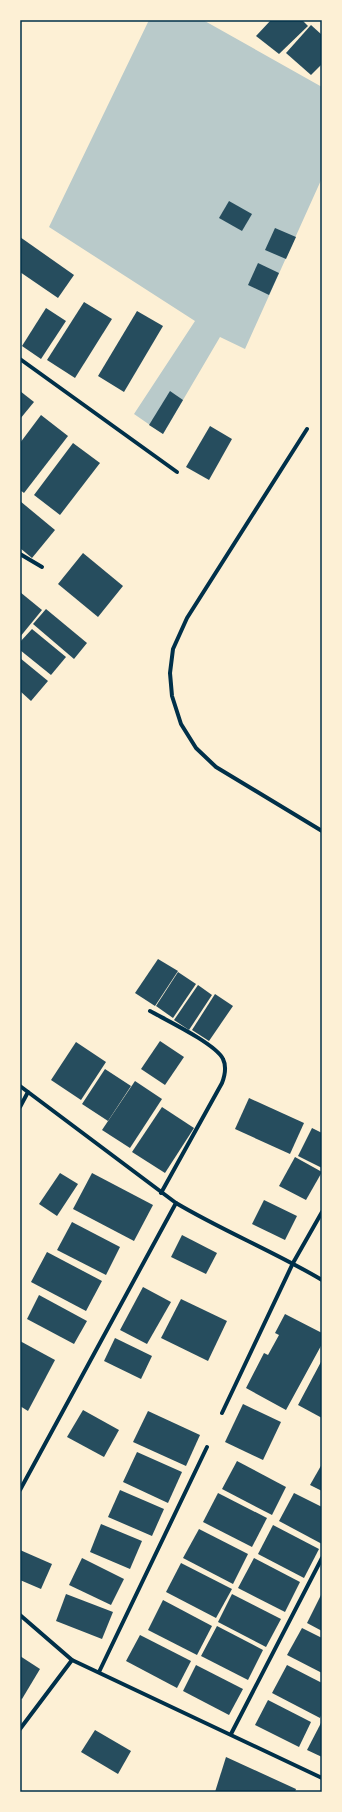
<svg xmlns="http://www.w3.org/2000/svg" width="342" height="1812" font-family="Lato,sans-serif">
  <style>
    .green { fill: #b9caca }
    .building { fill: #264d5e }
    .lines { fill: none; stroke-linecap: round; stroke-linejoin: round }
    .minor { stroke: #003049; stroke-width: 4 }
    .neatline { fill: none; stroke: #003049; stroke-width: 1.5 }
  </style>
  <rect width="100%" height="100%" fill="#fdf0d5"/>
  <path class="green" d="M149,20h54l119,67v91l-77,171 -25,-12 -57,97 -29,-20 61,-93 -146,-94z"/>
  <g class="building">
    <path d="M271,20h31l6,6 -29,28 -23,-18z"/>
    <path d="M311,25l11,10v29l-11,11 -25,-22z"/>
    <path d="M229,201l23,13 -10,17 -23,-13z"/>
    <path d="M275,228l21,9 -10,22 -21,-9z"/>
    <path d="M20,237l54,38 -16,23 -38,-26z"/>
    <path d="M258,263l21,10 -10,22 -21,-10z"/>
    <path d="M84,302l28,17 -37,59 -28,-18z"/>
    <path d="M46,308l20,13 -25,38 -19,-13z"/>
    <path d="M137,311l26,15 -39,66 -26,-16z"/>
    <path d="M20,391l14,11 -14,17z"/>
    <path d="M170,391l13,9 -20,34 -14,-9z"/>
    <path d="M41,415l27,21 -44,57 -4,-3v-47z"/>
    <path d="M210,426l22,13 -23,41 -23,-13z"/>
    <path d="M73,443l27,20 -40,52 -26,-20z"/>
    <path d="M20,501l35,29 -23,28 -12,-10z"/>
    <path d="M83,553l40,33 -25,31 -40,-33z"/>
    <path d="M20,592l22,18 -22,27z"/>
    <path d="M46,609l41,34 -13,16 -41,-35z"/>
    <path d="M32,629l34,28 -15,18 -31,-25v-8z"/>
    <path d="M20,658l28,23 -17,20 -11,-10z"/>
    <path d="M158,959l20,12 -23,35 -20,-13z"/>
    <path d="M178,972l18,12 -23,34 -17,-12z"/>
    <path d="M198,985l14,10 -23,35 -15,-10z"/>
    <path d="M215,994l18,12 -24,35 -17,-11z"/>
    <path d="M160,1041l24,16 -19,28 -24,-16z"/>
    <path d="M76,1042l30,20 -25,38 -30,-20z"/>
    <path d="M105,1069l26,17 -23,35 -26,-17z"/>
    <path d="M135,1081l27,18 -32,49 -28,-18z"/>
    <path d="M249,1098l55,25 -14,31 -55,-25z"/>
    <path d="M162,1107l32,21 -29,45 -33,-21z"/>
    <path d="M312,1128l10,5v35l-24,-12z"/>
    <path d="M295,1157l27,15 -16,28 -27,-14z"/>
    <path d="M60,1173l18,11 -21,32 -18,-12z"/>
    <path d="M92,1173l61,32 -19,36 -61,-32z"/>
    <path d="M264,1200l33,16 -12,24 -33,-16z"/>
    <path d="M72,1222l48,25 -14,28 -49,-25z"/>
    <path d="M182,1235l35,18 -11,21 -35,-17z"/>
    <path d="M47,1252l55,29 -16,30 -55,-29z"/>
    <path d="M143,1287l28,15 -24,42 -27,-14z"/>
    <path d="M39,1295l48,26 -13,23 -47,-25z"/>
    <path d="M181,1299l46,22 -19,40 -47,-23z"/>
    <path d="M285,1314l37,19v11l-36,66 -40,-22 18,-35 4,2 11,-20 -4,-2z"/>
    <path d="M115,1338l37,18 -11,23 -37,-18z"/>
    <path d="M20,1341l35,19 -27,51 -8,-5z"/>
    <path d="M322,1360v58l-24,-13z"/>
    <path d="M243,1404l38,18 -18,38 -38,-18z"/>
    <path d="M83,1410l36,20 -15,27 -37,-20z"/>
    <path d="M148,1411l52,24 -14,31 -53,-24z"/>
    <path d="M137,1452l45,20 -14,31 -45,-21z"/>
    <path d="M237,1461l49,26 -14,28 -50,-26z"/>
    <path d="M322,1464v27l-12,-6z"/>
    <path d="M120,1490l44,19 -12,27 -44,-19z"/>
    <path d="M218,1493l49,25 -15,29 -49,-25z"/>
    <path d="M294,1493l28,14v37l-43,-23z"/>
    <path d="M101,1524l41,17 -12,28 -40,-17z"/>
    <path d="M273,1525l46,24 -15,29 -46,-24z"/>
    <path d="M199,1529l49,25 -15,30 -50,-26z"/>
    <path d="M20,1550l32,14 -11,25 -21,-9z"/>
    <path d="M82,1558l42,21 -13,26 -42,-20z"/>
    <path d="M254,1558l46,24 -15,30 -47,-24z"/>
    <path d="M181,1563l51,26 -16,29 -50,-26z"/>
    <path d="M322,1593v38l-15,-8z"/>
    <path d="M66,1594l47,18 -11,27 -46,-18z"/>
    <path d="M232,1594l49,25 -15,28 -48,-25z"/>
    <path d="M163,1600l49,26 -15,29 -49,-25z"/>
    <path d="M217,1626l46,24 -15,30 -47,-24z"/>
    <path d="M302,1628l20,10v35l-35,-18z"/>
    <path d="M140,1635l51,26 -14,27 -51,-27z"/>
    <path d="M20,1656l20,13 -18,30 -2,-1z"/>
    <path d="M196,1665l47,24 -14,26 -46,-24z"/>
    <path d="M287,1665l35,18v30l-2,5 -48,-25z"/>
    <path d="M268,1700l43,22 -12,25 -44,-22z"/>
    <path d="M322,1721v36l-15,-7z"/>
    <path d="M95,1730l36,21 -13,23 -37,-22z"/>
    <path d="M226,1757l70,32 -1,3h-80z"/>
  </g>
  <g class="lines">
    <g class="minor">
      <path d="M20,359l157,113"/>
      <path d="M307,429l-120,189 -14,31 -3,24 2,23 9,28 15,24 20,19 106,64"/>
      <path d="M20,554l22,13"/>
      <path d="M150,1011c16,9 66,33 73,48 4,8 2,16 -1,24l-61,110"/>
      <path d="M20,1086l156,117 -156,287"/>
      <path d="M20,1107l8,-15"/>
      <path d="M176,1203c47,28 99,49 146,77"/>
      <path d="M222,1413l71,-150 29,-51"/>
      <path d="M20,1615l52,45 250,118"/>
      <path d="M99,1672l108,-225"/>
      <path d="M20,1729l52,-69"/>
      <path d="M231,1734l91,-176"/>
    </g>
  </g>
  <rect width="342" height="1812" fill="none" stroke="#fdf0d5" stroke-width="42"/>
  <rect x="21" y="21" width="300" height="1770" class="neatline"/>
</svg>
